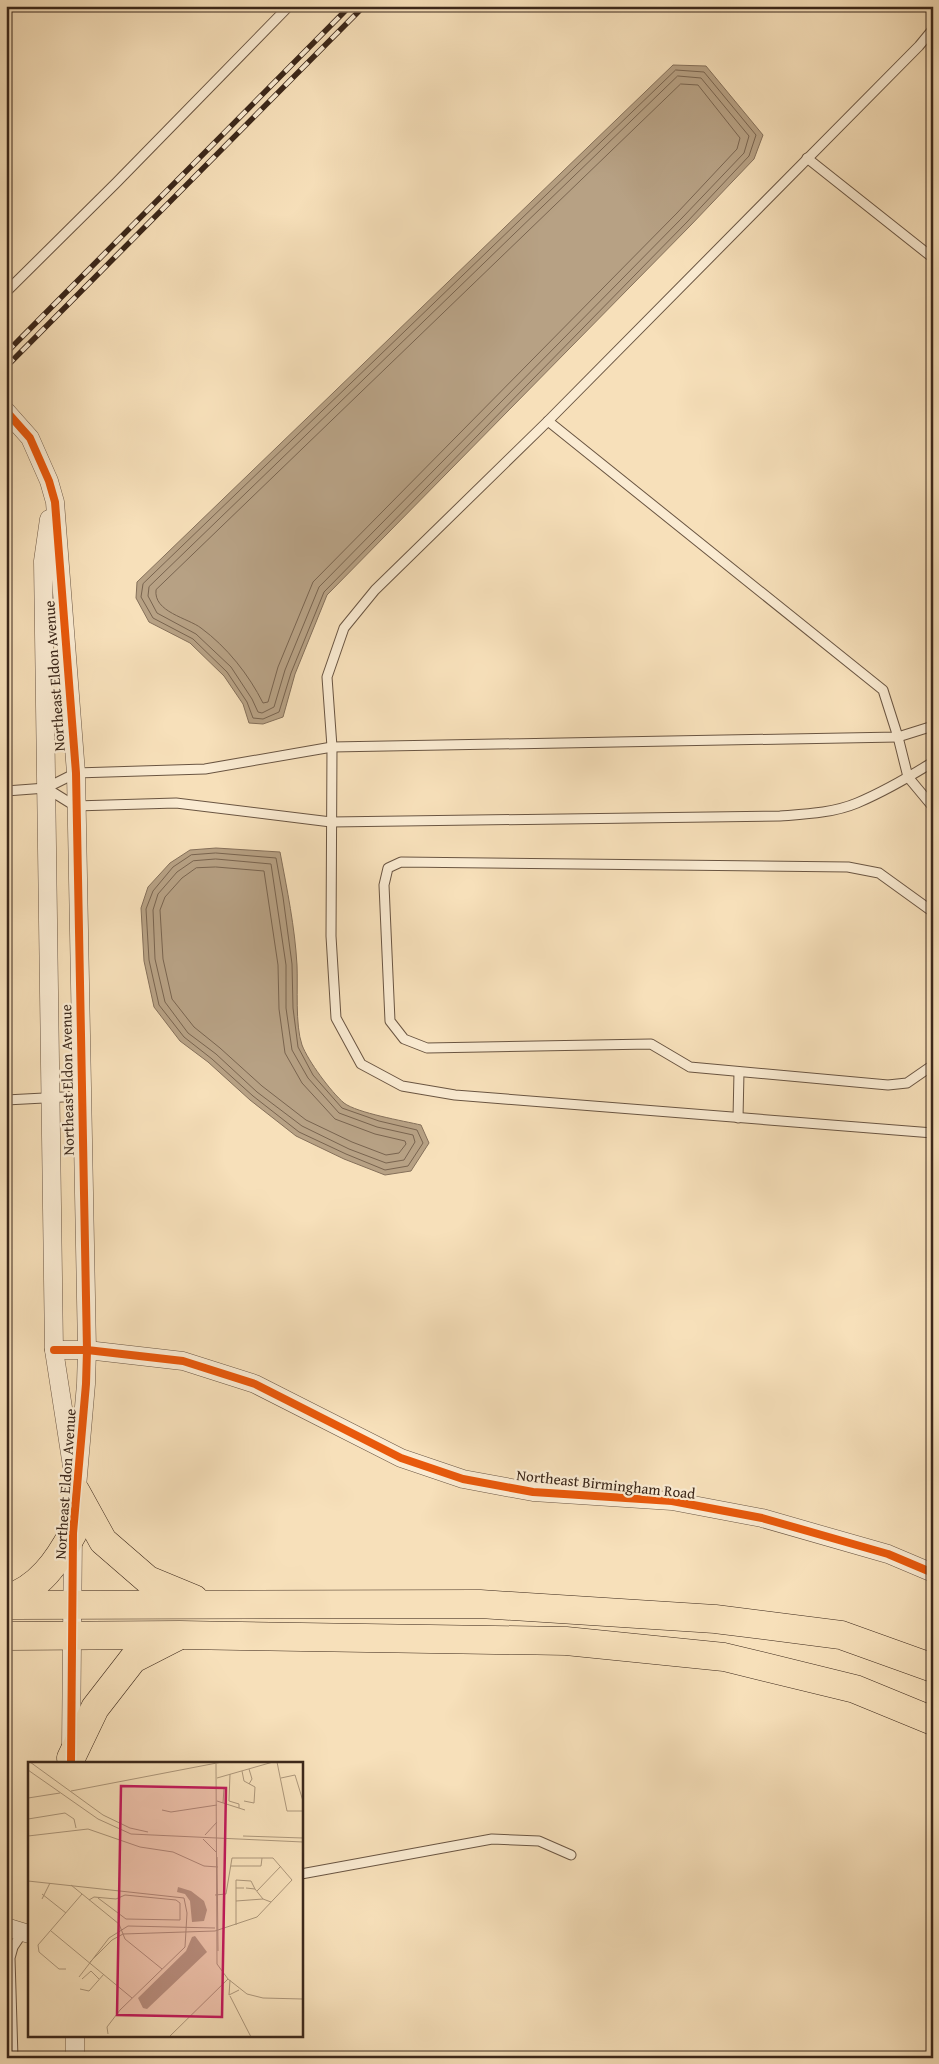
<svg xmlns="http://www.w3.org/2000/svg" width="939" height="2064" font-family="'Gentium Book Plus',serif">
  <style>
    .water { fill: #b7a184; stroke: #85705a }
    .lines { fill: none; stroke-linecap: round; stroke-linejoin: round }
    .shore { stroke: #79644f; stroke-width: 1 }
    .lane-casing { stroke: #6a5542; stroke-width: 11 }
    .street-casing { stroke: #6a5542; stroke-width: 19 }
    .highway-casing { stroke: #3b271a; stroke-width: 29 }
    .lane { stroke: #faebd2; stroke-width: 9 }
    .street { stroke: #faebd2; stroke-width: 18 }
    .highway { stroke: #f7e0ba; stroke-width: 28 }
    .rail-casing { stroke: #3b271a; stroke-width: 5.5 }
    .rail { stroke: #faebd2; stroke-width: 4; stroke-dasharray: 11; stroke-linecap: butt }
    .cycleway-casing { stroke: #faebd2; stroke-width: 11 }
    .cycleway { stroke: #e8590c; stroke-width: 8 }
    .labels { text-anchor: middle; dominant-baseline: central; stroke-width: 4.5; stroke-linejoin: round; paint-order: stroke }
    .street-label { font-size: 15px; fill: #3b271a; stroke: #faebd2 }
    .inset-road { fill: none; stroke: #ac967a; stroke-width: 1 }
    .view { fill: #c2185b; fill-opacity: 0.15; stroke: #c2185b; stroke-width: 2.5 }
    .inset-edge { fill: none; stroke: #3b271a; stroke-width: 2.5 }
  </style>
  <rect width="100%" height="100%" fill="#f7e0ba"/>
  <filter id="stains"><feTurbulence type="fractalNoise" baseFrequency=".004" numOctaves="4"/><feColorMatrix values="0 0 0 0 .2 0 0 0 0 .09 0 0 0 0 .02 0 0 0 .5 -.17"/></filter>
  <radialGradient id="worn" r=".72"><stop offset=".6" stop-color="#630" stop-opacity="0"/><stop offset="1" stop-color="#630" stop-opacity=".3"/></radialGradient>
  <g class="water">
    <path d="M673,65l33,1 57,69 -9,24 -64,67 -363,369 -32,79 -12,43 -20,7 -14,-1 -6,-19 -19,-28 -34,-33 -41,-21 -13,-24 1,-16z"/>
    <path d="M216,848l64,4c7,37 15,76 17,113 1,22 -2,60 5,80 6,16 29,47 42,58 13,10 60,18 77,22l8,18 -18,28 -26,4 -41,-16 -48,-23 -46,-36 -42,-38 -28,-21 -26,-34 -10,-46 -3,-53 7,-21 22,-24 20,-13z"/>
  </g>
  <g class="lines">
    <g class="shore">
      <path d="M676,70l28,2 52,63 -7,21 -62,66 -363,370 -33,81 -12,39 -16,7 -10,-1 -6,-16 -20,-30 -34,-33 -40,-21 -12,-21 2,-13z"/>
      <path d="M678,76l23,2 48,58 -5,17 -62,65 -363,369 -34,83 -11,37 -12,6 -4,-1 -6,-13 -21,-32 -35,-33 -39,-21 -9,-17 1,-9z"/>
      <path d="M681,84l17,1 42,53 -3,11 -60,64 -364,369 -35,85 -10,35 -5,1c-14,-28 -36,-56 -62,-75 -13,-10 -48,-16 -45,-38z"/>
      <path d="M216,853l60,5 7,39 9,67 1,44 5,39 15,28 29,33 37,13 38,9 6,13 -15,23 -23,4 -39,-16 -47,-22 -46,-36 -41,-37 -28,-22 -25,-32 -10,-45 -3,-51 7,-18 20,-24 18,-12z"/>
      <path d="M216,859l55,5 15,101v43l6,42 16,28 31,35 38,14 36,8 2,7 -11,18 -18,3 -37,-14 -47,-23 -45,-34 -41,-38 -28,-21 -23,-31 -10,-43 -2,-49 5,-16 19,-22 16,-11z"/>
      <path d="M216,867l48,4 14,94 1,44 6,44 17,30 33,36 40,15 30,7 1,3 -7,9 -13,2 -34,-13 -46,-22 -44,-34 -42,-38 -26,-21 -22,-28 -9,-40 -3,-49 5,-13 17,-19 14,-10z"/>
    </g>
    <defs>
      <g id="lane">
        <path d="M933,29l-14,17 -371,375 -173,169 -31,38 -17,49 5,70 -1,189 5,82 25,46 41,22 53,9 478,38"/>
        <path d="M807,158l126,100"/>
        <path d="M6,292l110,-109 173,-177"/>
        <path d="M548,421l335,269 15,47 10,40 25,30"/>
        <path d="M46,788l29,18 101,-3 155,19 449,-6c26,-2 53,-3 77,-13 26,-11 52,-26 76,-41"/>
        <path d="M6,791l40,-3 30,-15 129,-4 127,-22 566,-10 35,-11"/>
        <path d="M933,912l-54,-39 -31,-6 -447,-5 -13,6 -4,17 6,136 14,18 23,9 224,-4 39,23 198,18 19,-2 26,-18"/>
        <path d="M6,1100l76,-4"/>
        <path d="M738,1118l1,-46"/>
        <path d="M301,1874l191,-35 47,2 32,14"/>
        <path d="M13,2058l-3,-100 3,-11 10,-15"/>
      </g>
      <g id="street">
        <path d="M6,411l24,27 19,43 6,21 21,271 11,577 -1,34 -13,149 -2,217"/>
        <path d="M49,519l-6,42 11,789 18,116"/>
        <path d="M54,1350h33l96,11 72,23 146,74 62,21 70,13 139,9 90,17 126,36 45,19"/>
        <path d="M6,1927l23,7"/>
        <path d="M75,2035v23"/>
      </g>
      <g id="highway">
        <path d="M76,1492l27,49 45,39 46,19"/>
        <path d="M6,1599c33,-10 52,-38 67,-66"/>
        <path d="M6,1605l474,-1 235,15 126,16 92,33"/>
        <path d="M6,1636l174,-1 386,6 158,16 131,32 78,32"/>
        <path d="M71,1758l24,-50 38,-49 43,-22"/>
      </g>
    </defs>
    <use href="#lane" class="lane-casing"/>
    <use href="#street" class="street-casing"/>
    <use href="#highway" class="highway-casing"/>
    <use href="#lane" class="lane"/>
    <use href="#street" class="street"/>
    <use href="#highway" class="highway"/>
    <defs>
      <g id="rail">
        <path d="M6,353l344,-347"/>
        <path d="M6,367l358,-361"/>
      </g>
    </defs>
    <use href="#rail" class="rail-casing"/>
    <use href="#rail" class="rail"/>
    <defs>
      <g id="cycleway">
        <path d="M6,411l24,27 19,43 6,21 21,271 11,577 -1,34 -13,149 -2,230"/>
        <path d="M54,1350h33l96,11 72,23 146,74 62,21 70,13 139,9 90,17 126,36 45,19"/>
      </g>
    </defs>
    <use href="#cycleway" class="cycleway-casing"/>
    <use href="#cycleway" class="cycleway"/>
  </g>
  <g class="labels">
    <g class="street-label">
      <text transform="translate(54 676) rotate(-94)">Northeast Eldon Avenue</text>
      <text transform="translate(67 1080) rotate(-91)">Northeast Eldon Avenue</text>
      <text transform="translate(65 1484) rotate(-86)">Northeast Eldon Avenue</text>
      <text transform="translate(606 1484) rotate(6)">Northeast Birmingham Road</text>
    </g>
  </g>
  <g transform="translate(28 1762)">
    <rect width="275" height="275" fill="#f7e0ba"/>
    <path d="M150,125l13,4 13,10 3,9 -3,11 -12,1 -2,-21 -5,-7 -8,-2zM167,174l12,16 -60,57 -4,-1 -5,-10 48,-47 6,-14z" fill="#b7a184"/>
    <path class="inset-road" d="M2,0l73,53 27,13 18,4M249,0l10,49h16M188,2l1,200 11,15 19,15 16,4 40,1M0,8l70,49 33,15 172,8M214,9l2,10 11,6 -1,16 -10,-2M202,12l-1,27 10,3v4M189,16l56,-16M253,16l14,-3 8,26M221,22l3,-5 -3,-10M43,29l151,-29M0,36l32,-5M189,39l28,9M195,41l1,-15M134,48l9,2 46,-7M0,57l37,-6 9,6 2,9M177,73l12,-13M0,74l60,-7 52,18 33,5 31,14 14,1M215,74l60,2M175,77l13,13M189,95l1,94M203,104h30l1,-8M0,119l156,17 3,15 -2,34 -65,63 -13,17 1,7M43,123l48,39 6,15 37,30M208,126v-8l15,1 4,8M218,126l9,1 8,10M229,129l24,-25M14,132l24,19M14,137l8,-16M61,138l5,-3 22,2 9,-4 51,5 4,3v17l-54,-1 -28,-21M208,139v-13h8M208,163v-24l27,-2 8,3M23,169l81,67M62,200l22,-22 11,-6 92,-3 42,-14 35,-37 -19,-22h-41l-6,36 -11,1M38,207h-7l-20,-17 -1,-7 44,-51M51,215l30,-39 19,-12 87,2M54,217l9,-8 8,8M202,218l-1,15 10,-5M52,227l9,2 15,-17M202,234l21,41M141,275l59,-58"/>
    <path class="view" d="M93,24l105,2 -4,229 -105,-2z"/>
    <rect width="275" height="275" class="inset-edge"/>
  </g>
  <rect width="939" height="2064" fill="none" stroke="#f7e0ba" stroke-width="25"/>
  <rect x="8" y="8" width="924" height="2049" fill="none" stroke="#3b271a" stroke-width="2.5"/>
  <rect x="12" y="12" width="914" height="2039" fill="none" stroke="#3b271a"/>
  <rect width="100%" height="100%" filter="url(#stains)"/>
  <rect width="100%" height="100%" fill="url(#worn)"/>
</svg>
